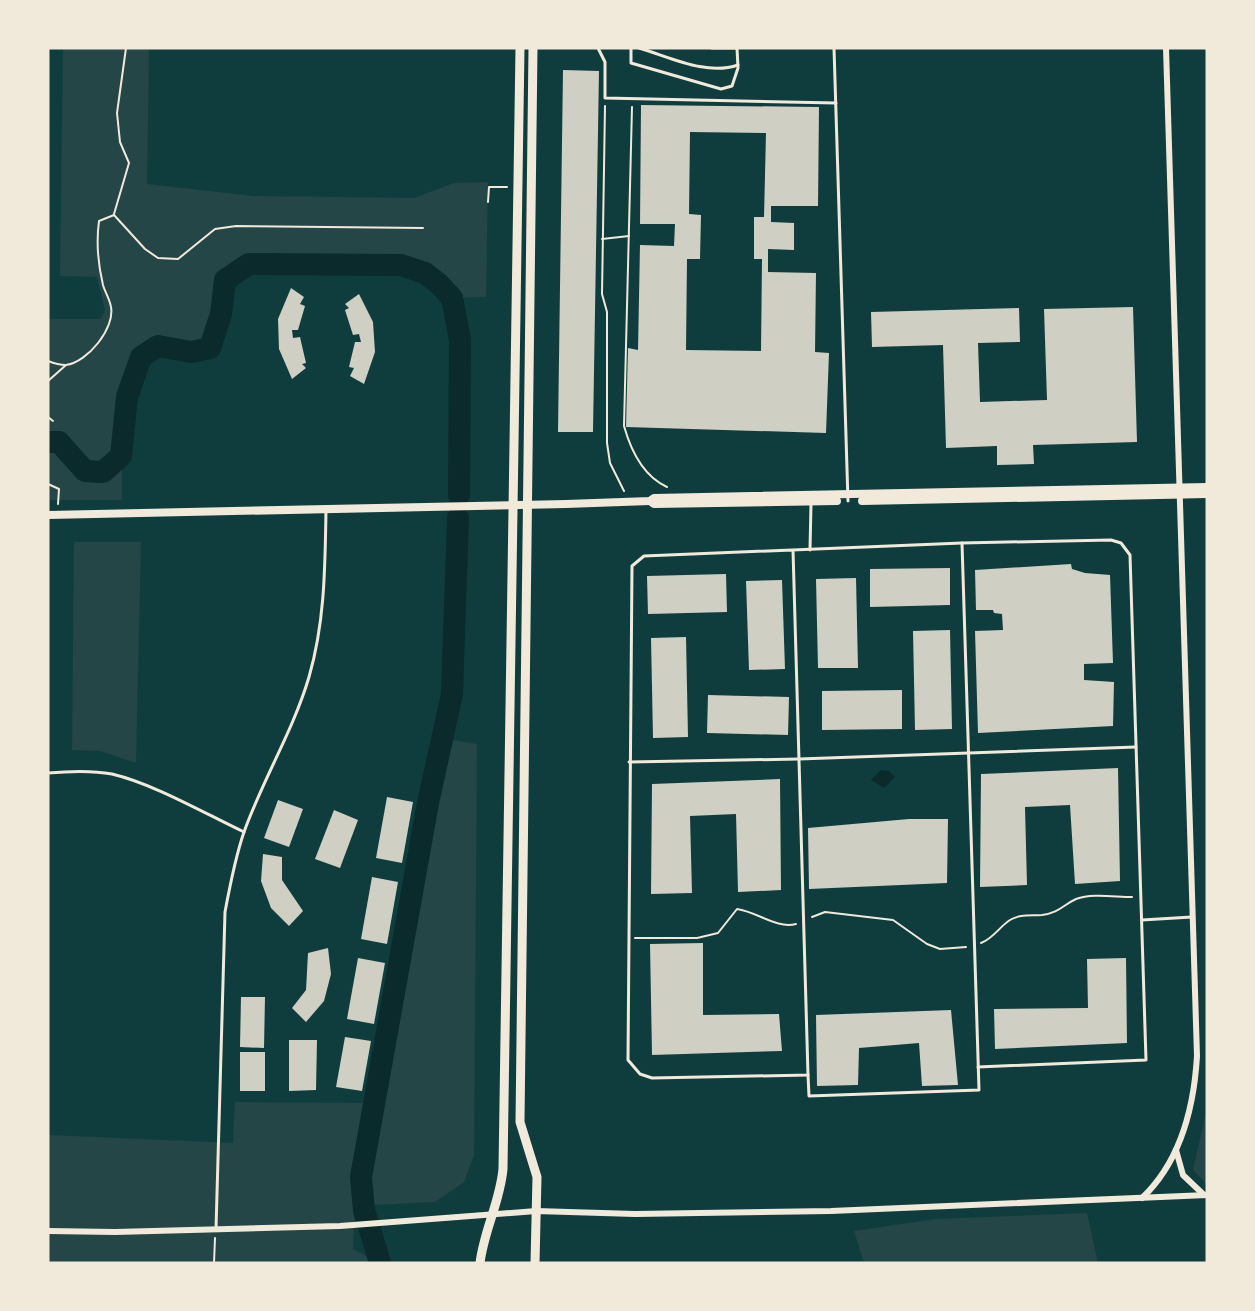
<svg xmlns="http://www.w3.org/2000/svg" width="1255" height="1311" font-family="Jost,sans-serif">
  <style>
    .green { fill: #244646 }
    .water { fill: #0a2a2b }
    .lines { fill: none; stroke-linecap: round; stroke-linejoin: round }
    .river { stroke: #0a2a2b; stroke-width: 22 }
    .building { fill: #cfcfc3; fill-rule: evenodd }
    .path { stroke: #f1e9da; stroke-width: 2 }
    .service { stroke: #f1e9da; stroke-width: 3 }
    .minor { stroke: #f1e9da; stroke-width: 6 }
    .tertiary { stroke: #f1e9da; stroke-width: 8 }
    .secondary { stroke: #f1e9da; stroke-width: 9 }
  </style>
  <rect width="100%" height="100%" fill="#0f3d3e"/>
  <g class="green">
    <path d="M63,48h86l-2,136 106,12 161,2 40,-15 34,-1 -2,115 -34,1 -27,-25 -24,-8 -152,-1 -24,16 -4,34 -11,34 -19,4 -33,-6 -17,11 -14,40 -5,31v72h-74v-181h53l4,-9 -8,-33 -37,-1z"/>
    <path d="M74,542h67l-5,221 -36,-12 -28,-1z"/>
    <path d="M434,737l43,7 -3,411 -10,27 -29,20 -80,4 -2,43 15,8v6h-320v-128l185,8 2,-41 129,1z"/>
    <path d="M1205,1117h2v67l-14,-14z"/>
    <path d="M1087,1213l11,50h-234l-10,-32 82,-12z"/>
  </g>
  <path class="water" d="M881,770l8,1 6,6 -11,11 -13,-8z"/>
  <g class="lines">
    <g class="river">
      <path d="M48,442h11l26,29 18,1 18,-16 6,-59 14,-40 17,-11 33,6 19,-4 11,-34 4,-34 24,-16 152,1 24,8 14,11 13,14 8,42 -1,155"/>
      <path d="M380,1263l-16,-53 -3,-33 67,-374 24,-109 6,-176"/>
    </g>
  </g>
  <g class="building">
    <path d="M563,70l36,1 -6,361h-35z"/>
    <path d="M641,105l178,2 -1,99h-47v16l23,1v27l-26,-1v23l48,1 -1,79 14,1 -3,80 -200,-6 2,-79 10,2 2,-105 34,1 1,-22h-35zM690,132l76,1 -2,84h-10v42h8l-1,92 -75,-1 1,-91h13l1,-44 -12,-1z"/>
    <path d="M291,288l13,9 -4,7 5,2 -7,24h-6l1,8 7,-1 6,26 -4,1 4,4 -14,11 -13,-30 -1,-30z"/>
    <path d="M359,294l14,28 2,30 -11,32 -14,-8 4,-8 -5,-1 6,-25h6l-2,-8 -6,1 -8,-25 4,-2 -4,-4z"/>
    <path d="M1133,307l4,135 -104,3 1,19 -37,1v-19l-51,2 -3,-103 -71,2 -1,-35 148,-4 1,34 -42,1 2,59 67,-2 -3,-91z"/>
    <path d="M1071,564l1,5 13,4 25,2 3,88 -29,1v16l30,2 -1,44 -135,7 -3,-102 28,-1 -1,-16 -8,-1 -1,-3h-17l-1,-40z"/>
    <path d="M950,568v37l-80,2v-38z"/>
    <path d="M726,574l1,38 -79,2 -1,-38z"/>
    <path d="M856,578l2,90h-40l-2,-89z"/>
    <path d="M782,580l3,89 -36,1 -3,-89z"/>
    <path d="M950,630l2,99 -37,1 -2,-99z"/>
    <path d="M686,637l2,100 -35,1 -2,-100z"/>
    <path d="M902,690v39l-80,1v-39z"/>
    <path d="M708,695l81,2 -1,38 -81,-2z"/>
    <path d="M1118,768l2,113 -45,3 -5,-79 -45,2 2,78 -47,2 1,-113z"/>
    <path d="M780,779l1,111 -43,2 -2,-78 -46,2 2,77 -41,1 1,-110z"/>
    <path d="M387,797l26,5 -11,61 -26,-5z"/>
    <path d="M278,800l25,9 -14,38 -25,-9z"/>
    <path d="M334,810l24,10 -18,48 -25,-9z"/>
    <path d="M909,819h39l-1,64 -138,6 -1,-61z"/>
    <path d="M263,854l19,3v23l21,31 -14,15 -18,-18 -10,-27z"/>
    <path d="M372,877l26,5 -11,62 -26,-5z"/>
    <path d="M703,943v72l76,-1 3,37 -130,4 -2,-111z"/>
    <path d="M328,948l3,26 -7,27 -18,21 -14,-14 14,-18 2,-37z"/>
    <path d="M358,958l27,5 -11,61 -27,-5z"/>
    <path d="M1126,958l1,85 -132,6 -1,-40 94,-1 -1,-49z"/>
    <path d="M241,997h24l-1,51 -24,-1z"/>
    <path d="M951,1010l7,75 -36,1 -3,-43 -60,5 -1,37 -41,1 -1,-71z"/>
    <path d="M345,1037l26,4 -9,50 -26,-4z"/>
    <path d="M289,1040h28l-1,50 -27,1z"/>
    <rect x="240" y="1052" width="25" height="39"/>
  </g>
  <g class="lines">
    <g class="path">
      <path d="M605,106l-3,188 5,18v131l3,20 14,28"/>
      <path d="M632,107l-8,319c7,25 19,50 43,61"/>
      <path d="M488,202l1,-15h18"/>
      <path d="M114,214l15,-51 -9,-21 -3,-29 9,-65"/>
      <path d="M602,239l27,-3"/>
      <path d="M48,361c5,2 13,4 18,4 22,-3 49,-37 45,-58 -1,-7 -6,-15 -8,-22 -5,-21 -7,-42 -4,-64l15,-6 31,34 13,9 20,1 37,-30 21,-3 187,2"/>
      <path d="M48,381l18,-16"/>
      <path d="M48,417l5,4"/>
      <path d="M48,484l11,5 -1,15"/>
      <path d="M812,917l13,-5 68,8 34,24 13,5 26,-2"/>
      <path d="M635,938h62l21,-5 19,-24c21,3 39,20 59,15"/>
      <path d="M981,943c13,-5 18,-16 29,-23 10,-6 21,-4 32,-5 17,-2 21,-10 34,-16 16,-6 39,-2 56,-2"/>
      <path d="M214,1263l1,-25"/>
    </g>
    <g class="service">
      <path d="M598,48l7,14v36l231,5"/>
      <path d="M631,48v15l90,26 11,-3 6,-18 -1,-20"/>
      <path d="M639,48c31,9 67,28 99,17"/>
      <path d="M712,48h25"/>
      <path d="M834,48l14,453"/>
      <path d="M793,550l15,525 -156,3 -12,-4 -12,-14 4,-494 12,-10 318,-13 149,-3 10,3 9,12 16,505 -168,7"/>
      <path d="M810,550l1,-46"/>
      <path d="M629,762l170,-3 337,-12"/>
      <path d="M48,773c22,-2 43,-3 64,1 42,10 92,39 132,58"/>
      <path d="M1142,920l50,-3"/>
      <path d="M808,1075l1,21 170,-6 -17,-547"/>
      <path d="M216,1229l9,-317c5,-27 10,-54 19,-80 19,-53 49,-101 65,-155 16,-55 16,-110 17,-167"/>
    </g>
    <g class="minor">
      <path d="M1176,1150l7,25 21,20"/>
      <path d="M1142,1198c38,-36 52,-91 55,-142l-31,-1008"/>
      <path d="M48,1231l67,1 225,-6 196,-15 99,3 196,-3 376,-16"/>
    </g>
    <g class="tertiary">
      <path d="M650,501l4,3 183,-3"/>
      <path d="M862,501l345,-7"/>
      <path d="M48,515l518,-11 84,-3 4,-3 553,-11"/>
    </g>
    <g class="secondary">
      <path d="M533,48l-13,1074 17,55 -2,86"/>
      <path d="M480,1263c4,-33 20,-61 23,-94l17,-1121"/>
    </g>
  </g>
  <rect width="1255" height="1311" fill="none" stroke="#f1e9da" stroke-width="99"/>
</svg>
